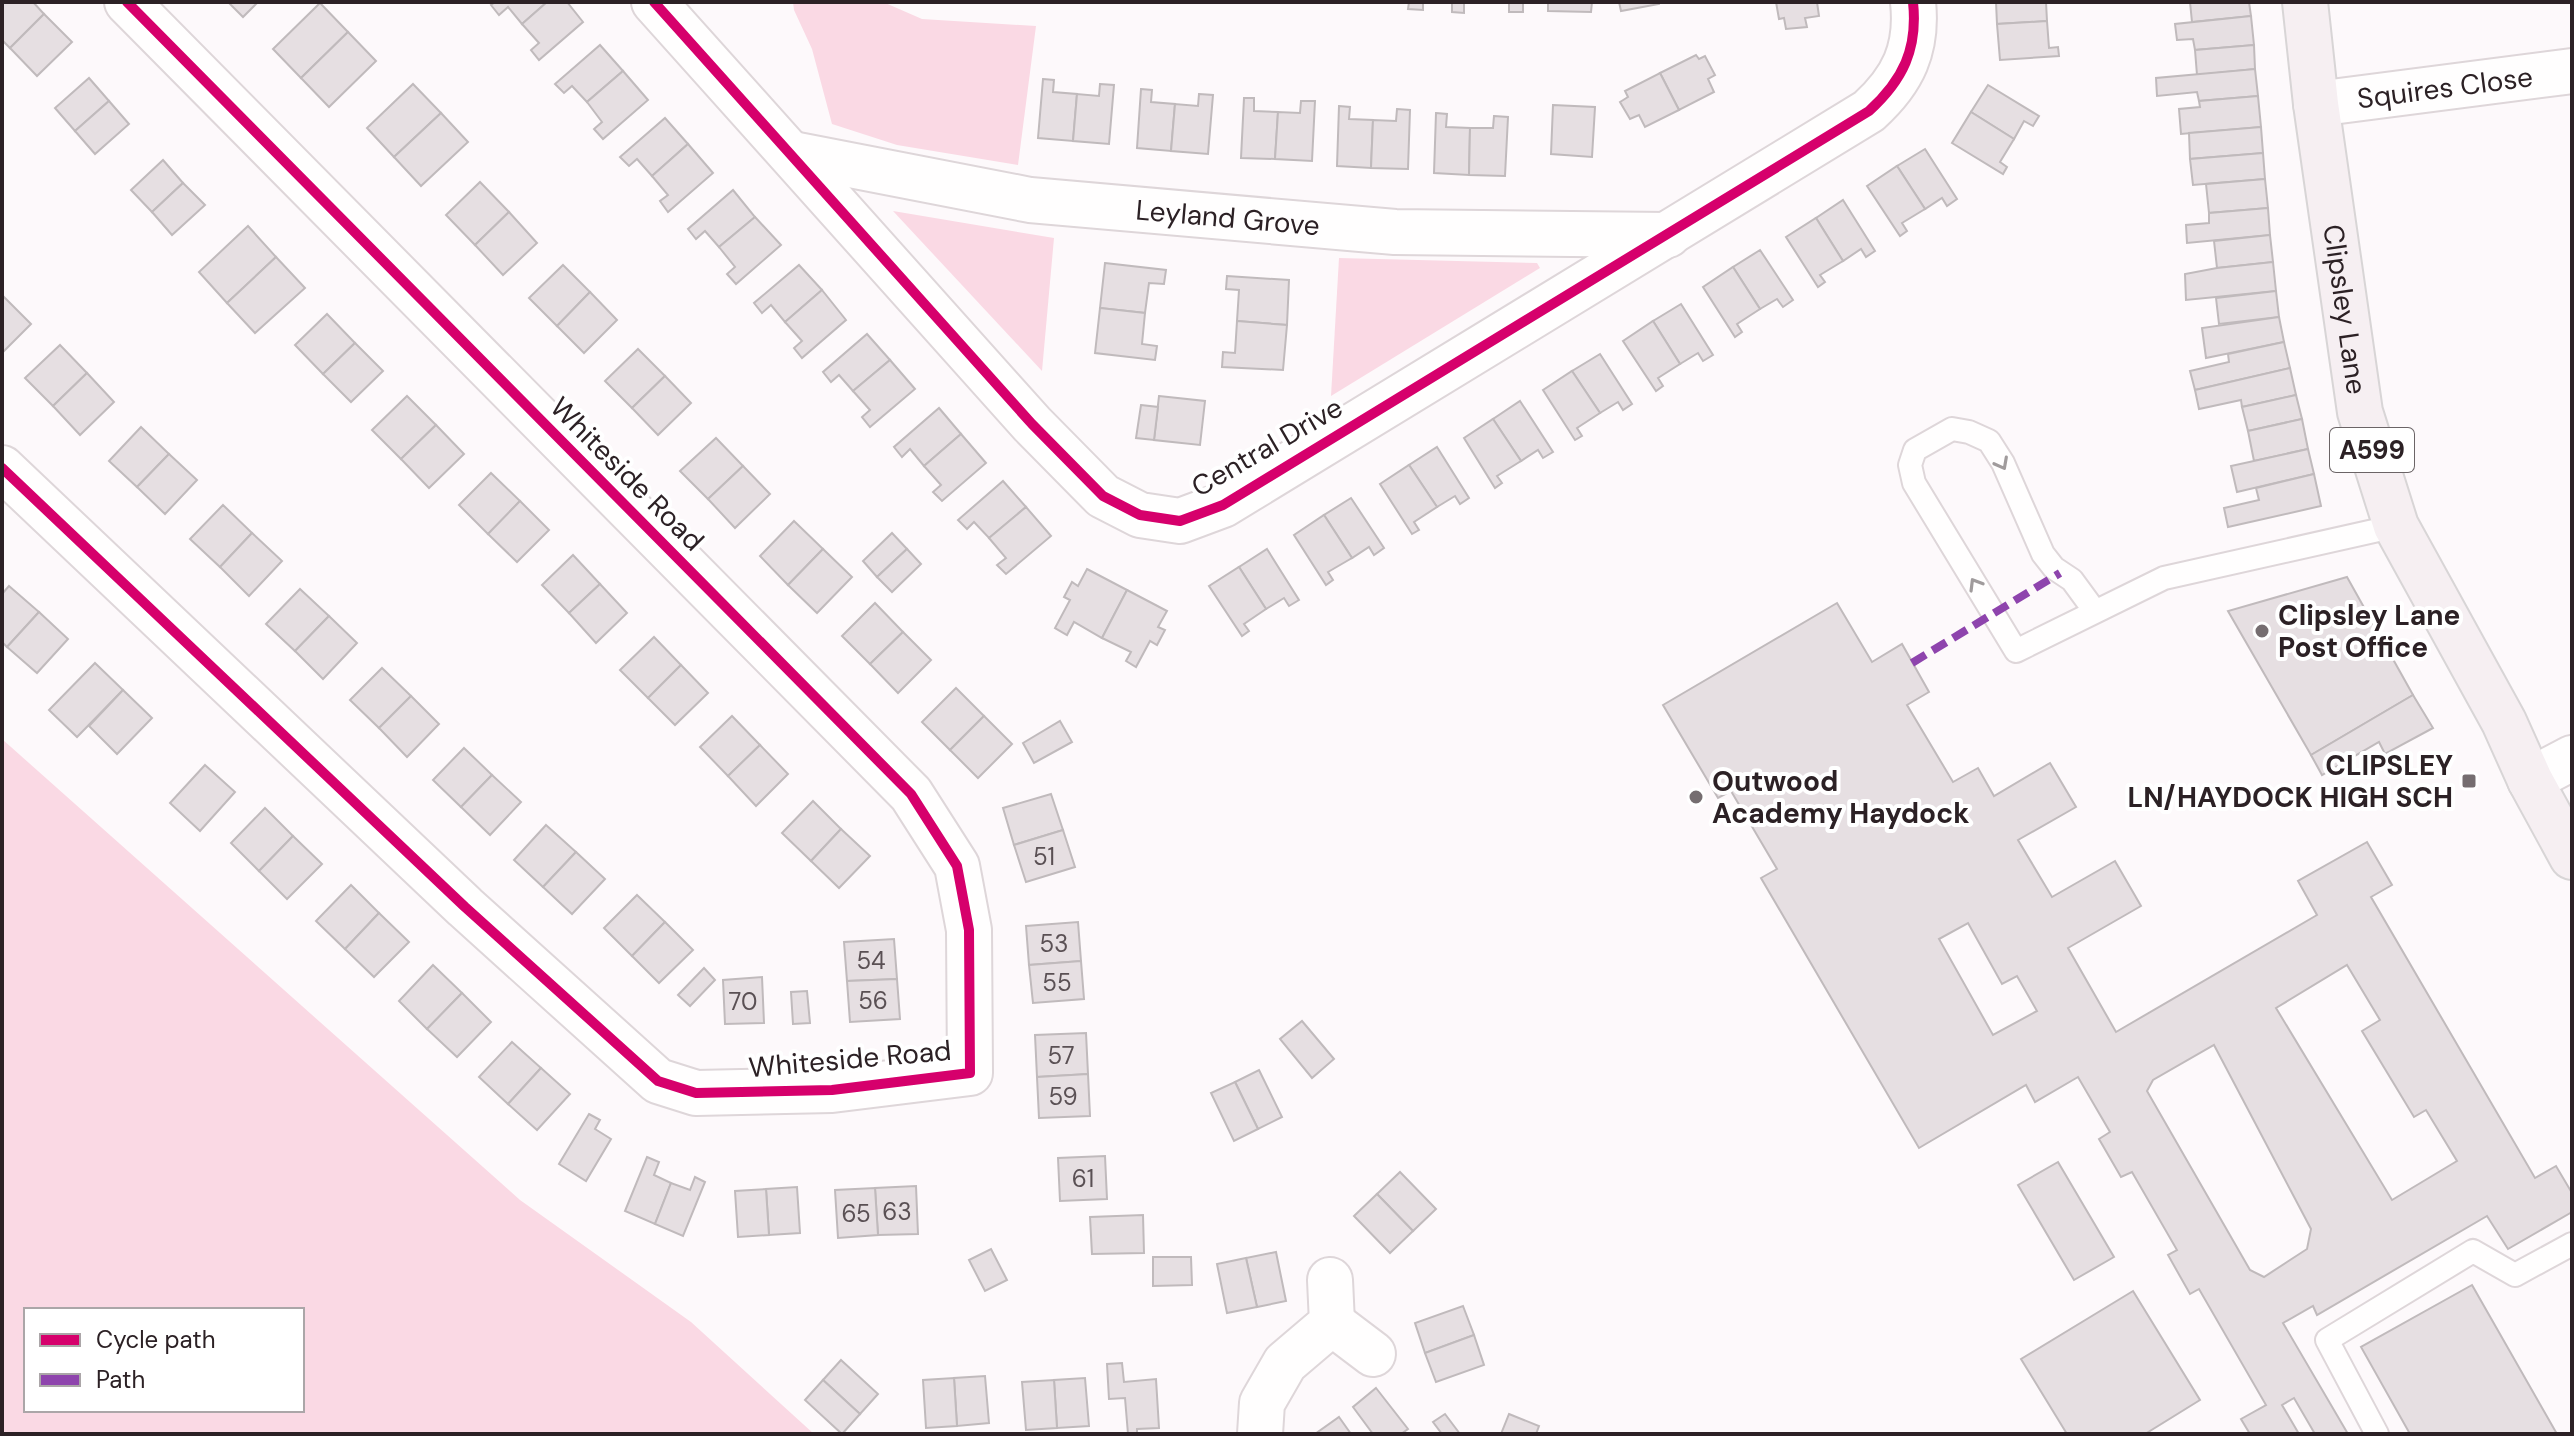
<svg xmlns="http://www.w3.org/2000/svg" width="2574" height="1436" font-family="'DM Sans',sans-serif">
  <style>
    .green { fill: #fad9e4; fill-rule: evenodd }
    .building { fill: #e6dfe2; stroke: #c0babc; stroke-width: 2; fill-rule: evenodd }
    .lines { fill: none; stroke-linecap: round; stroke-linejoin: round }
    .service-casing { stroke: #ded6d9; stroke-width: 26 }
    .minor-casing { stroke: #ded6d9; stroke-width: 48 }
    .primary-casing { stroke: #d8d5d6; stroke-width: 48 }
    .service { stroke: #fffefe; stroke-width: 22 }
    .minor { stroke: #fffefe; stroke-width: 44 }
    .primary { stroke: #f6eff2; stroke-width: 44 }
    .quiet { stroke: #8e44ad; stroke-width: 8; stroke-dasharray: 16 8; stroke-linecap: butt }
    .cycleway-casing { stroke: #fff; stroke-width: 15 }
    .cycleway { stroke: #d6006c; stroke-width: 10 }
    .oneway { stroke: #a09b9c }
    .poi-dot { fill: #756d70; stroke: #fff; stroke-width: 3 }
    .labels { text-anchor: middle; dominant-baseline: central; stroke-width: 8; stroke-linejoin: round; paint-order: stroke }
    .number-label { font-size: 24px; fill: #5a5054 }
    .shield { fill: #fff; stroke: #6b6466; stroke-width: 2 }
    .shield-label { font-size: 26px; font-weight: bold; fill: #2c2125 }
    .street-label { font-size: 28px; fill: #2c2125; stroke: #fff }
    .poi-label { font-size: 28px; font-weight: bold; fill: #2c2125; stroke: #fff; text-anchor: start }
  </style>
  <rect width="100%" height="100%" fill="#fdf9fb"/>
  <g class="green">
    <path d="M793,2h90l39,17 114,7 -18,139 -121,-20 -65,-21 -20,-75 -18,-39z"/>
    <path d="M893,211l161,27 -12,133z"/>
    <path d="M1339,258l198,5 3,5 -209,128z"/>
    <path d="M2,739l518,461 171,122 123,112h-812zM26,1310h276v100h-276z"/>
  </g>
  <g class="building">
    <path d="M2,2h31l11,12 -34,34 -8,-8z"/>
    <path d="M228,2h30l-15,15z"/>
    <path d="M495,2h52l-25,22 -14,-17 -9,8 -8,-10z"/>
    <path d="M547,2h20l16,20 -44,38 -8,-10 8,-7 -17,-19z"/>
    <path d="M1409,2h14v8l-15,-1z"/>
    <path d="M1452,2h12v11l-12,-1z"/>
    <rect x="1509" y="2" width="14" height="10"/>
    <path d="M1548,2h44l-1,10 -43,-1z"/>
    <path d="M1612,2h47v2l-38,7 -2,-9z"/>
    <path d="M1776,2h41l2,14 -14,2 2,9 -21,2 -2,-11 -5,1z"/>
    <path d="M1996,2h50l1,19 -50,3z"/>
    <path d="M2190,2h59l2,14 -59,6z"/>
    <path d="M320,3l28,29 -47,46 -28,-29z"/>
    <path d="M44,14l28,28 -35,34 -27,-28z"/>
    <path d="M2251,16l3,29 -59,5 -2,-11 -16,1 -2,-16z"/>
    <path d="M2047,21l2,27 9,-1 1,9 -59,4 -3,-36z"/>
    <path d="M348,32l28,29 -47,46 -28,-29z"/>
    <path d="M600,45l23,26 -36,31 -15,-16 -8,7 -9,-9z"/>
    <path d="M2254,45l1,24 -58,6 -2,-25z"/>
    <path d="M1696,55l3,4 6,-3 10,19 -7,4 6,13 -35,18 -19,-37z"/>
    <path d="M2255,69l3,27 -59,5 -2,-9 -40,4 -1,-18z"/>
    <path d="M623,71l25,29 -45,39 -9,-10 8,-7 -15,-20z"/>
    <path d="M1660,73l19,37 -34,17 -6,-12 -9,4 -10,-17 8,-5 -3,-6z"/>
    <path d="M89,78l20,23 -34,30 -20,-23z"/>
    <path d="M1043,79l11,1 -1,12 24,2 -4,47 -35,-3z"/>
    <path d="M413,84l28,29 -47,44 -27,-29z"/>
    <path d="M1100,84l14,1 -5,59 -36,-3 4,-47 22,2z"/>
    <path d="M1988,85l51,31 -6,10 -9,-5 -10,18 -43,-27z"/>
    <path d="M1141,89l11,1 -1,12 24,2 -4,47 -34,-3z"/>
    <path d="M1199,94l14,1 -5,59 -37,-3 4,-47 23,2z"/>
    <path d="M2258,96l3,31 -80,7 -2,-25 21,-2 -1,-6z"/>
    <path d="M1244,98h10v13l24,1 -3,47 -34,-1z"/>
    <path d="M109,101l20,23 -34,30 -20,-23z"/>
    <path d="M1301,101h14l-3,60 -37,-2 3,-47 22,1z"/>
    <path d="M1553,105l42,2 -3,50 -41,-3z"/>
    <path d="M1339,106l11,1 -1,12 24,1 -2,48 -34,-2z"/>
    <path d="M1397,109l13,1 -2,59 -37,-1 2,-48 23,1z"/>
    <path d="M1971,112l43,27 -14,23 7,5 -4,7 -51,-31z"/>
    <path d="M441,113l27,29 -47,44 -27,-29z"/>
    <path d="M1436,113l11,1 -1,13 24,1 -1,47 -35,-2z"/>
    <path d="M1494,116l14,1 -3,59 -36,-1 1,-47h23z"/>
    <path d="M665,118l23,26 -36,32 -15,-17 -8,7 -9,-9z"/>
    <path d="M2261,127l2,26 -73,6 -1,-26z"/>
    <path d="M688,144l25,29 -45,39 -8,-11 8,-6 -16,-19z"/>
    <path d="M1925,149l32,50 -10,7 -5,-8 -17,11 -28,-43z"/>
    <path d="M2263,153l2,26 -72,6 -3,-26z"/>
    <path d="M163,160l20,23 -31,29 -21,-22z"/>
    <path d="M1897,166l28,43 -23,14 5,8 -7,5 -33,-50z"/>
    <path d="M2265,179l3,29 -59,5 -3,-29z"/>
    <path d="M480,182l29,30 -34,33 -29,-30z"/>
    <path d="M183,183l22,22 -33,30 -20,-23z"/>
    <path d="M733,190l22,27 -36,30 -14,-16 -9,8 -8,-10z"/>
    <path d="M1843,200l32,51 -9,6 -5,-8 -18,12 -27,-43z"/>
    <path d="M2268,208l2,27 -83,8 -1,-18 23,-2v-10z"/>
    <path d="M509,212l28,31 -34,32 -28,-30z"/>
    <path d="M755,217l26,28 -45,39 -9,-10 8,-7 -16,-20z"/>
    <path d="M1816,218l27,43 -23,14 5,7 -7,5 -32,-50z"/>
    <path d="M248,226l28,31 -49,46 -28,-31z"/>
    <path d="M2270,235l3,27 -56,6 -3,-27z"/>
    <path d="M1760,250l33,50 -10,7 -6,-8 -17,10 -27,-42z"/>
    <path d="M276,257l29,31 -50,45 -28,-30z"/>
    <path d="M2273,262l3,29 -90,9 -1,-26 32,-6z"/>
    <path d="M1105,263l61,7 -2,14 -15,-1 -4,30 -45,-5z"/>
    <path d="M563,265l27,27 -33,34 -28,-28z"/>
    <path d="M799,265l23,25 -37,32 -14,-17 -9,8 -8,-10z"/>
    <path d="M1733,267l27,42 -23,15 5,8 -7,5 -32,-50z"/>
    <path d="M1227,276l62,4 -2,45 -50,-4 2,-31 -13,-1z"/>
    <path d="M822,290l24,30 -44,38 -8,-10 8,-7 -17,-19z"/>
    <path d="M2276,291l3,26 -60,7 -3,-26z"/>
    <path d="M590,292l27,28 -33,33 -27,-27z"/>
    <path d="M2,295l29,29 -29,29z"/>
    <path d="M1681,304l32,51 -10,6 -5,-8 -18,11 -27,-43z"/>
    <path d="M1100,308l45,5 -3,31 15,2 -2,14 -60,-7z"/>
    <path d="M327,314l28,29 -32,31 -28,-29z"/>
    <path d="M2279,317l5,25 -78,16 -4,-30z"/>
    <path d="M1237,321l50,4 -4,45 -61,-3 1,-15 12,1z"/>
    <path d="M1653,321l27,43 -22,14 5,8 -7,5 -33,-50z"/>
    <path d="M867,334l23,26 -37,31 -14,-16 -8,7 -8,-10z"/>
    <path d="M2284,342l6,26 -95,22 -5,-19 39,-9 -1,-8z"/>
    <path d="M355,343l28,28 -32,31 -28,-28z"/>
    <path d="M60,345l27,28 -34,33 -28,-28z"/>
    <path d="M638,349l27,27 -33,32 -27,-27z"/>
    <path d="M1600,354l32,50 -9,6 -5,-8 -18,11 -28,-42z"/>
    <path d="M890,360l25,29 -45,38 -8,-10 8,-7 -17,-19z"/>
    <path d="M2290,368l6,27 -54,12 -1,-7 -42,9 -4,-19z"/>
    <path d="M1572,371l28,42 -23,15 5,8 -7,4 -32,-50z"/>
    <path d="M87,373l27,29 -34,33 -27,-29z"/>
    <path d="M665,376l26,27 -33,32 -26,-27z"/>
    <path d="M2296,395l6,24 -54,12 -6,-24z"/>
    <path d="M407,396l29,29 -35,34 -29,-29z"/>
    <path d="M1159,396l46,5 -5,44 -46,-5z"/>
    <path d="M1520,401l33,51 -10,6 -5,-8 -17,11 -28,-42z"/>
    <path d="M1141,405l17,2 -4,33 -18,-2z"/>
    <path d="M939,408l22,26 -37,32 -14,-17 -8,8 -8,-10z"/>
    <path d="M1493,419l28,42 -24,15 5,7 -7,5 -31,-50z"/>
    <path d="M2302,419l6,30 -54,12 -6,-30z"/>
    <path d="M436,425l28,29 -35,34 -28,-29z"/>
    <path d="M141,427l28,27 -32,33 -28,-26z"/>
    <path d="M961,434l25,29 -44,38 -9,-9 8,-7 -17,-19z"/>
    <path d="M716,438l27,28 -35,33 -28,-28z"/>
    <path d="M1437,447l32,51 -9,6 -5,-8 -18,11 -28,-42z"/>
    <path d="M2308,449l6,25 -77,18 -6,-26z"/>
    <path d="M169,454l28,26 -32,34 -28,-27z"/>
    <path d="M1409,465l28,42 -23,15 5,8 -7,4 -32,-50z"/>
    <path d="M743,466l27,28 -35,34 -27,-29z"/>
    <path d="M491,473l29,28 -32,33 -29,-29z"/>
    <path d="M2314,474l7,32 -93,21 -4,-19 35,-8 -3,-12z"/>
    <path d="M1003,481l23,26 -37,31 -15,-16 -7,7 -9,-9z"/>
    <path d="M1351,498l33,50 -10,7 -5,-8 -17,11 -28,-43z"/>
    <path d="M520,501l29,29 -32,32 -29,-28z"/>
    <path d="M223,505l29,28 -32,34 -30,-28z"/>
    <path d="M1026,507l25,29 -45,38 -9,-9 9,-7 -17,-20z"/>
    <path d="M1324,515l28,43 -24,14 5,8 -7,5 -32,-50z"/>
    <path d="M794,521l29,28 -35,36 -28,-29z"/>
    <path d="M252,533l30,28 -33,35 -29,-29z"/>
    <path d="M892,533l15,16 -30,28 -14,-16z"/>
    <path d="M823,549l29,28 -35,36 -29,-28z"/>
    <path d="M907,549l14,15 -29,28 -15,-15z"/>
    <path d="M1267,549l32,51 -10,6 -5,-8 -18,11 -27,-42z"/>
    <path d="M573,555l27,29 -31,29 -27,-28z"/>
    <path d="M1239,567l27,42 -22,15 5,7 -7,5 -33,-50z"/>
    <path d="M1087,569l40,21 -25,48 -28,-16 -7,13 -12,-7 15,-28 -6,-3 8,-15 6,4z"/>
    <path d="M2347,577l66,118 -102,60 -83,-144z"/>
    <path d="M600,584l27,29 -31,30 -27,-30z"/>
    <path d="M9,586l30,26 -32,35 -5,-5v-48z"/>
    <path d="M300,589l29,27 -34,35 -29,-27z"/>
    <path d="M1127,590l40,21 -9,16 7,3 -8,15 -7,-4 -14,26 -10,-6 5,-9 -29,-14z"/>
    <path d="M875,603l28,29 -33,32 -28,-28z"/>
    <path d="M1837,603l35,59 30,-18 27,48 -22,13 46,77 25,-14 16,28 56,-33 26,44 -58,33 34,57 63,-36 26,45 -73,42 48,84 201,-117 -19,-34 69,-39 25,43 -21,12 164,281 21,-12 16,27v19l-64,37 -21,-33 -170,99 -4,-9 -30,17 65,111h-33l-21,-36 -12,7 17,29h-49l-9,-15 25,-14 -67,-116 -9,5 -22,-39 9,-5 -45,-78 -11,5 -22,-38 11,-7 -32,-55 -43,25 -9,-17 -107,63 -158,-270 16,-9 -46,-78 -13,7 -55,-93zM1968,923l34,61 15,-8 20,35 -44,24 -54,-96zM2347,965l33,55 -18,11 52,86 12,-7 31,51 -65,39 -116,-192zM2214,1045l97,184 -4,20 -43,28 -14,-7 -103,-179 6,-11z"/>
    <path d="M39,612l29,27 -31,34 -30,-26z"/>
    <path d="M329,616l28,27 -34,36 -28,-28z"/>
    <path d="M903,632l28,28 -33,33 -28,-29z"/>
    <path d="M654,637l27,28 -33,33 -28,-28z"/>
    <path d="M95,663l28,27 -46,47 -28,-27z"/>
    <path d="M681,665l27,28 -33,32 -27,-27z"/>
    <path d="M382,668l29,28 -32,32 -29,-28z"/>
    <path d="M956,688l28,28 -34,34 -28,-28z"/>
    <path d="M123,690l29,28 -35,36 -28,-28z"/>
    <path d="M2413,695l20,33 -48,26 -6,-12 -57,33 -11,-20z"/>
    <path d="M411,696l28,28 -32,33 -28,-29z"/>
    <path d="M732,716l28,29 -32,31 -28,-29z"/>
    <path d="M984,716l28,28 -34,34 -28,-28z"/>
    <path d="M1060,721l12,21 -38,21 -11,-20z"/>
    <path d="M760,745l28,29 -32,32 -28,-30z"/>
    <path d="M464,748l28,27 -31,32 -28,-27z"/>
    <path d="M205,765l30,27 -35,39 -30,-28z"/>
    <path d="M492,775l29,27 -31,33 -29,-28z"/>
    <path d="M1051,794l12,36 -49,15 -11,-37z"/>
    <path d="M813,801l28,28 -30,32 -29,-28z"/>
    <path d="M265,808l28,28 -34,35 -28,-28z"/>
    <path d="M546,825l30,27 -33,35 -29,-27z"/>
    <path d="M841,829l29,27 -31,32 -28,-27z"/>
    <path d="M1063,830l12,37 -49,15 -12,-37z"/>
    <path d="M293,836l29,28 -35,35 -28,-28z"/>
    <path d="M576,852l29,27 -33,35 -29,-27z"/>
    <path d="M351,885l28,28 -34,36 -29,-28z"/>
    <path d="M637,895l28,27 -33,34 -28,-28z"/>
    <path d="M379,913l30,29 -35,35 -29,-28z"/>
    <path d="M665,922l28,28 -34,33 -27,-27z"/>
    <path d="M1078,922l3,39 -52,4 -3,-39z"/>
    <path d="M894,939l3,40 -50,2 -3,-39z"/>
    <path d="M1081,961l3,38 -51,4 -4,-38z"/>
    <path d="M433,965l29,28 -35,36 -28,-28z"/>
    <path d="M704,968l11,12 -25,26 -12,-11z"/>
    <path d="M762,977l2,46 -39,1 -2,-44z"/>
    <path d="M897,979l3,40 -50,3 -3,-41z"/>
    <path d="M807,991l3,32 -17,1 -2,-32z"/>
    <path d="M462,993l29,29 -34,35 -30,-28z"/>
    <path d="M1302,1021l32,38 -22,19 -32,-39z"/>
    <path d="M1086,1033l2,41 -51,3 -2,-42z"/>
    <path d="M512,1042l29,26 -33,36 -29,-27z"/>
    <path d="M541,1068l29,26 -33,36 -29,-26z"/>
    <path d="M1259,1070l23,47 -24,12 -23,-47z"/>
    <path d="M1088,1074l2,42 -51,2 -2,-41z"/>
    <path d="M1235,1082l23,47 -24,12 -23,-48z"/>
    <path d="M589,1114l11,6 -5,9 16,10 -25,42 -27,-17z"/>
    <path d="M1105,1156l2,43 -47,2 -2,-43z"/>
    <path d="M647,1157l12,5 -5,13 17,8 -16,41 -30,-13z"/>
    <path d="M2058,1162l56,95 -40,23 -56,-95z"/>
    <path d="M1400,1172l36,37 -23,22 -36,-37z"/>
    <path d="M695,1177l10,5 -22,54 -28,-12 16,-41 19,7z"/>
    <path d="M916,1186l2,48 -40,1 -3,-47z"/>
    <path d="M797,1187l3,46 -31,2 -3,-46z"/>
    <path d="M875,1188l3,47 -40,3 -3,-48z"/>
    <path d="M766,1189l3,46 -31,2 -3,-46z"/>
    <path d="M1377,1194l36,37 -23,22 -36,-37z"/>
    <path d="M1143,1215l1,38 -52,1 -2,-37z"/>
    <path d="M991,1249l16,31 -22,11 -16,-31z"/>
    <path d="M1276,1252l10,49 -29,6 -11,-49z"/>
    <path d="M1153,1257h38l1,28 -39,1z"/>
    <path d="M1246,1258l11,49 -30,6 -10,-49z"/>
    <path d="M2472,1285l85,149h-147l-49,-87z"/>
    <path d="M2133,1291l67,109 -55,34h-78l-46,-75z"/>
    <path d="M1463,1306l11,29 -49,18 -10,-30z"/>
    <path d="M1474,1335l10,30 -48,17 -11,-29z"/>
    <path d="M841,1360l37,34 -18,20 -37,-34z"/>
    <path d="M1122,1363l2,19 32,-3 3,49 -22,1v5h-9l-3,-36 -16,1 -2,-35z"/>
    <path d="M985,1376l4,47 -32,3 -3,-48z"/>
    <path d="M954,1378l3,48 -31,2 -3,-48z"/>
    <path d="M1085,1378l4,48 -32,2 -3,-48z"/>
    <path d="M823,1380l37,34 -18,20 -37,-34z"/>
    <path d="M1054,1380l3,48 -31,2 -4,-48z"/>
    <path d="M1376,1388l32,41 -7,5h-28l-20,-27z"/>
    <path d="M1445,1414l15,20h-18l-9,-12z"/>
    <path d="M1509,1414l30,12 -3,8h-35z"/>
    <path d="M1339,1417l12,17h-36z"/>
  </g>
  <g class="lines">
    <defs>
      <g id="service">
        <path d="M2094,610l-22,-30 -18,-12 -11,-14 -40,-91 -14,-22 -20,-9 -17,-3 -37,21 -5,15 4,18 102,168 148,-73 232,-52"/>
        <path d="M2377,1434l-50,-94 146,-89 42,24 57,-31"/>
      </g>
      <g id="minor">
        <path d="M654,2l378,422 71,72 37,19 40,6 43,-16 646,-394c34,-31 49,-62 44,-109"/>
        <path id="s1" d="M2316,104l256,-33"/>
        <path id="s2" d="M793,154l237,46 365,32 273,3"/>
        <path d="M2,468l463,439 193,174 38,12 136,-3 138,-17 -1,-143 -12,-64 -46,-72 -784,-792"/>
        <path d="M2530,780l42,-22"/>
        <path d="M1332,1323l41,31"/>
        <path d="M1260,1434l2,-31 23,-40 47,-40 -2,-43"/>
      </g>
      <g id="primary">
        <path id="s3" d="M2305,2l11,102 44,308 36,114 108,196 26,58 42,77"/>
      </g>
    </defs>
    <use href="#service" class="service-casing"/>
    <use href="#minor" class="minor-casing"/>
    <use href="#primary" class="primary-casing"/>
    <use href="#service" class="service"/>
    <use href="#minor" class="minor"/>
    <use href="#primary" class="primary"/>
    <path class="quiet" d="M1912,663l148,-90"/>
    <defs>
      <g id="cycleway">
        <path d="M654,2l378,422 71,72 37,19 40,6 43,-16 646,-394c34,-31 49,-62 44,-109"/>
        <path d="M2,468l463,439 193,174 38,12 136,-3 138,-17 -1,-143 -12,-64 -46,-72 -784,-792"/>
      </g>
    </defs>
    <use href="#cycleway" class="cycleway-casing"/>
    <use href="#cycleway" class="cycleway"/>
  </g>
  <defs><path id="oneway-chevron" d="M-2-3.5L2.5 0L-2 3.5" fill="none" stroke-width="1.6" stroke-linecap="round" stroke-linejoin="round" transform="scale(2)"/></defs>
  <g class="oneway">
    <use href="#oneway-chevron" transform="translate(2002 464) rotate(62)"/>
    <use href="#oneway-chevron" transform="translate(1975 584) rotate(-121)"/>
  </g>
  <g class="poi-dot">
    <circle cx="2262" cy="631" r="8"/>
    <rect x="2461" y="773" width="16" height="16" rx="4"/>
    <circle cx="1696" cy="797" r="8"/>
  </g>
  <g class="labels">
    <g class="number-label">
      <text x="1044" y="856">51</text>
      <text x="1054" y="943">53</text>
      <text x="871" y="960">54</text>
      <text x="1057" y="982">55</text>
      <text x="873" y="1000">56</text>
      <text x="743" y="1001">70</text>
      <text x="1061" y="1055">57</text>
      <text x="1063" y="1096">59</text>
      <text x="1083" y="1178">61</text>
      <text x="897" y="1211">63</text>
      <text x="856" y="1213">65</text>
    </g>
    <rect class="shield" x="2330" y="428" width="84" height="44" rx="6"/>
    <g class="shield-label">
      <text x="2372" y="450">A599</text>
    </g>
    <g class="street-label">
      <text stroke="none"><textPath href="#s1" startOffset="130">Squires Close</textPath></text>
      <text stroke="none"><textPath href="#s2" startOffset="440">Leyland Grove</textPath></text>
      <text stroke="none"><textPath href="#s3" startOffset="310">Clipsley Lane</textPath></text>
      <text transform="translate(1267 447) rotate(-30)">Central Drive</text>
      <text transform="translate(627 474) rotate(45)">Whiteside Road</text>
      <text transform="translate(850 1059) rotate(-5)">Whiteside Road</text>
    </g>
    <g class="poi-label">
      <text x="2278" y="615">Clipsley Lane<tspan x="2278" dy="32">Post Office</tspan></text>
      <text x="2453" y="765" text-anchor="end">CLIPSLEY<tspan x="2453" dy="32">LN/HAYDOCK HIGH SCH</tspan></text>
      <text x="1712" y="781">Outwood<tspan x="1712" dy="32">Academy Haydock</tspan></text>
    </g>
  </g>
  <rect width="2574" height="1436" fill="none" stroke="#2c2125" stroke-width="8"/>
  <rect x="24" y="1308" width="280" height="104" fill="#ffffff" stroke="#aba6a8" stroke-width="2"/>
  <rect x="40" y="1334" width="40" height="12" fill="#d6006c" stroke="#aba6a8" stroke-width="2"/>
  <text x="96" y="1348" font-size="24" fill="#2c2125">Cycle path</text>
  <rect x="40" y="1374" width="40" height="12" fill="#8e44ad" stroke="#aba6a8" stroke-width="2"/>
  <text x="96" y="1388" font-size="24" fill="#2c2125">Path</text>
</svg>
